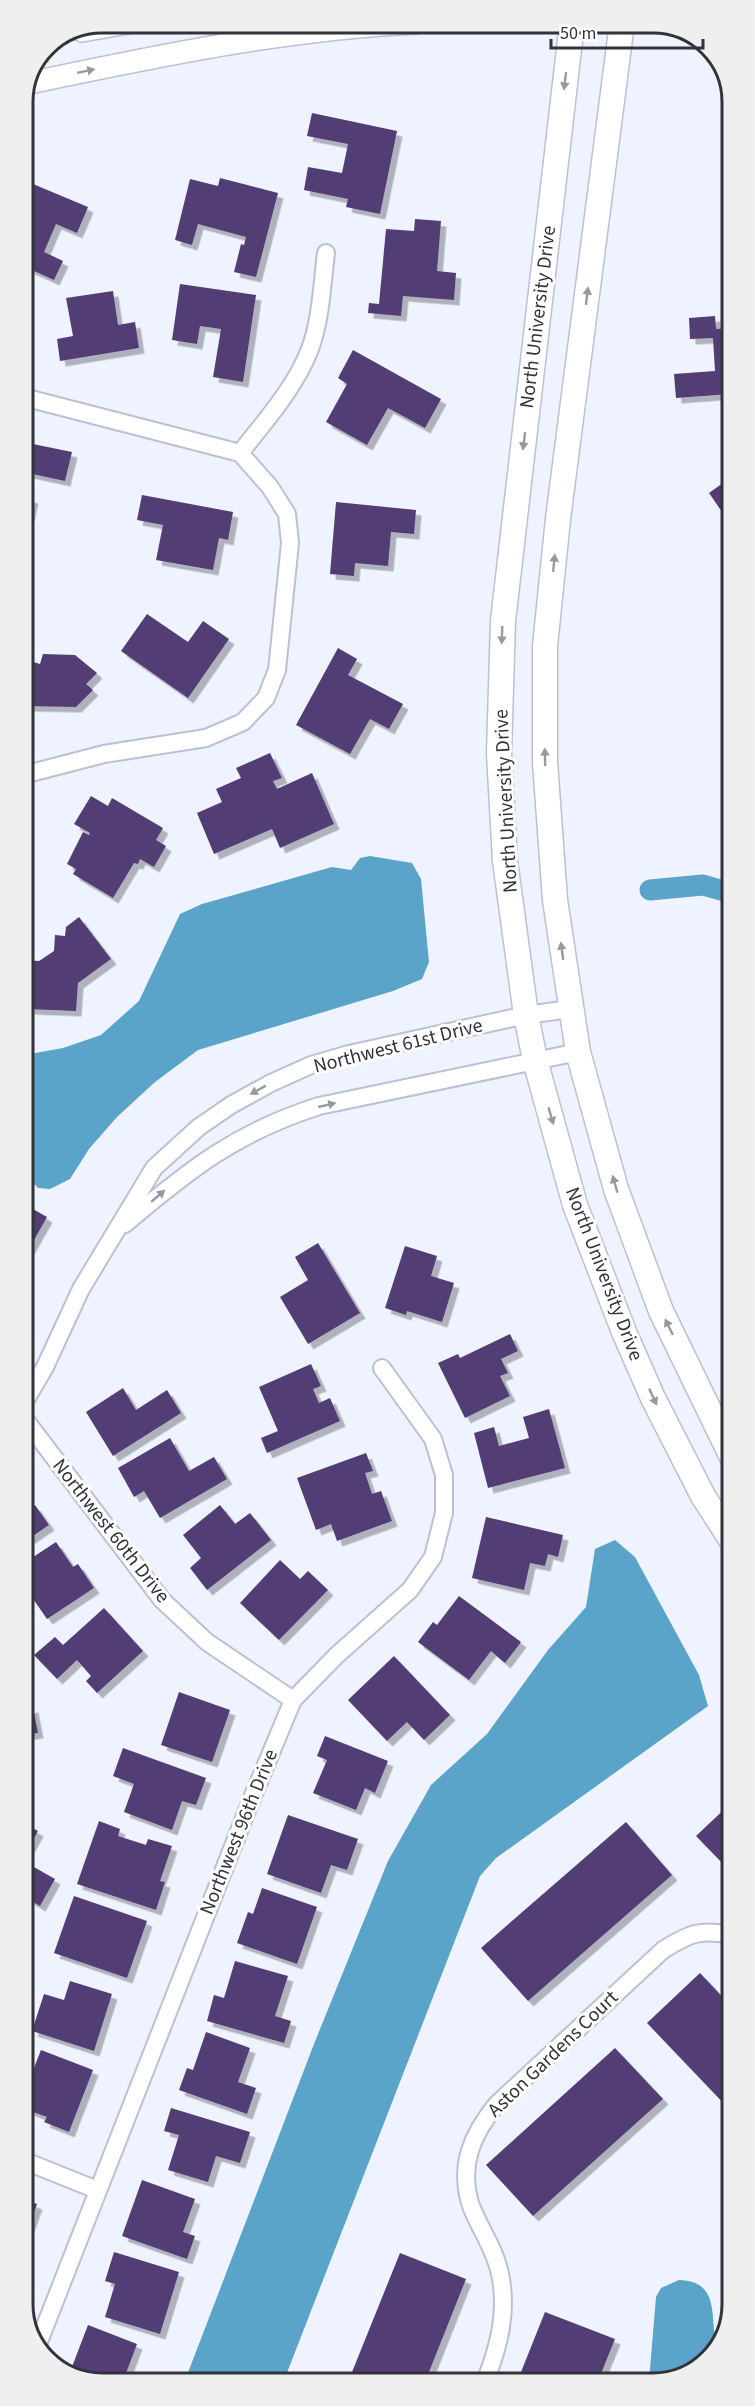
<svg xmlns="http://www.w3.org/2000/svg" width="755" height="2406" font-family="'Source Sans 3',sans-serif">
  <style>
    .water { fill: #5aa3c9 }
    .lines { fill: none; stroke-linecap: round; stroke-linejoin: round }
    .canal { stroke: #5aa3c9; stroke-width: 21 }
    .building { fill: #523d74; filter: url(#shadow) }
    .minor-casing { stroke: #bcc0d4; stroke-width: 20 }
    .tertiary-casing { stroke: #bcc0d4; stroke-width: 24 }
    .secondary-casing { stroke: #bcc0d4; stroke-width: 27 }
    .minor { stroke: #fff; stroke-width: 16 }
    .tertiary { stroke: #fff; stroke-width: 21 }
    .secondary { stroke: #fff; stroke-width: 24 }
    .oneway { fill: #98999d }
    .labels { text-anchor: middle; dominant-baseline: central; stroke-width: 6; stroke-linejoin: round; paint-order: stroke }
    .street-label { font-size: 20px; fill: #32333b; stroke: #fff }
    .rim { fill: none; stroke: #32333b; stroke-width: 3 }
  </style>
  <defs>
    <filter id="shadow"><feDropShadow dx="5.5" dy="5.5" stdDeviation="0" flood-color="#0004"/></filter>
  </defs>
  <rect width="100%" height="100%" fill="#eff2ff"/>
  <g class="water">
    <path d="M370,856l42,7 9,16 8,83 -7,17 -29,12 -195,59 -43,32 -38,35 -28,32 -19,30 -20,10 -12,-1 -14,-15v-118l39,-7 38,-13 38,-34 41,-87 22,-10 130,-37 19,3 9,-12z"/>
    <path d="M615,1540l20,17 64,118 9,31 -212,152 -16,18 -197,507h-99l130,-339 74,-183 43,-76 56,-51 61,-84 38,-43 9,-58z"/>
    <path d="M679,2280c43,1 30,40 38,68l-1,5 -43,28h-24l7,-84 5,-9z"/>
  </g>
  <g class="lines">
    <path class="canal" d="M650,890l53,-5 28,8"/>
  </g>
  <g class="building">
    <path d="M312,113l85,18 -17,83 -34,-7 2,-8 -44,-9 4,-23 34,6 6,-29 -41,-8z"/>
    <path d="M220,178l58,15 -22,84 -22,-5 7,-28 3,1 2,-8 -48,-13 -6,21 -17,-5 15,-61 28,7z"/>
    <path d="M33,184l55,23 -11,26 -21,-9 -12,28 19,9 -9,19 -31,-14v-58z"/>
    <path d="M415,219l26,2 -4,50 19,2 -2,27 -51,-4 -2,20 -33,-3 1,-10 10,1 7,-75 28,2z"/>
    <path d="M180,284l76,11 -13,87 -30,-5 8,-48 -21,-3 -3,18 -25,-4z"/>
    <path d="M113,291l5,34 17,-3 4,26 -79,13 -3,-22 16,-3 -7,-38z"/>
    <path d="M715,316l1,13 14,-1v66l-54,4 -2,-24 41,-3 -2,-33 -23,1 -1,-21z"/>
    <path d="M353,350l88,49 -16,29 -37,-20 -21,37 -41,-23 21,-38 -9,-6z"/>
    <path d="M23,442l49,10 -7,29 -42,-9z"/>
    <path d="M730,478v43l-1,1 -20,-29z"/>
    <path d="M142,495l91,17 -5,28 -9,-2 -6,32 -57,-10 7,-35 -26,-5z"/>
    <path d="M23,496l10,2 -6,26 -4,-1z"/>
    <path d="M336,502l80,8 -2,24 -23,-2 -3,34 -33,-3 -1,13 -24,-2z"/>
    <path d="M147,614l41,28 15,-21 26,18 -41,59 -67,-47z"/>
    <path d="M338,648l19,11 -9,16 55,29 -14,25 -19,-10 -20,35 -54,-29z"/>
    <path d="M43,654l32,1 22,18 -11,11 7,6 -17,17 -53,-1v-47l17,5z"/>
    <path d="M270,753l12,25 -9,3 4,8 35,-16 22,51 -54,24 -8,-19 -58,25 -17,-41 25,-11 -6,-13 25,-11 -5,-10z"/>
    <path d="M91,796l17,10 4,-8 51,30 -7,12 10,6 -12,21 -14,-8 -2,5 -4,-1 -21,35 -40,-24 3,-5 -9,-5 16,-32 6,3 1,-2 -16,-9z"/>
    <path d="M79,917l32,42 -33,24 -2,28 -48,-2 1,-23h-5v-26l15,1 15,-10 1,-16 10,1 1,-9z"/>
    <path d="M24,1204l23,13 -23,41z"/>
    <path d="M318,1243l42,70 -52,31 -28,-47 28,-17 -13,-23z"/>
    <path d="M405,1246l32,10 -6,20 23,7 -12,39 -35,-11 -1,4 -21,-7z"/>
    <path d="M510,1334l8,17 -17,8 7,14 -8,3 10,20 -45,22 -27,-55 20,-9 2,4z"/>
    <path d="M311,1364l10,22 -8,3 6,14 11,-5 10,23 -73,32 -6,-15 17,-7 -19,-44z"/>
    <path d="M123,1388l13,22 31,-20 14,23 -68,43 -27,-44z"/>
    <path d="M549,1409l16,59 -77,20 -14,-55 20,-6 5,19 30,-8 -6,-21z"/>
    <path d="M170,1438l19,33 25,-14 13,22 -67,39 -16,-27 -10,6 -16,-29z"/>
    <path d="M366,1453l7,18 -8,2 7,21 9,-3 11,30 -55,20 -6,-17 -15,6 -19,-52z"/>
    <path d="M35,1505l14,20 -25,17v-35l3,4z"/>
    <path d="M220,1505l15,19 15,-11 21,27 -64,50 -17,-22 11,-10 -18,-23z"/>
    <path d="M486,1517l77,18 -5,22 -10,-3 -3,12 -15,-3 -6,27 -52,-12z"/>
    <path d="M56,1542l17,25 5,-3 16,24 -47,31 -18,-26 -5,3v-33z"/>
    <path d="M280,1560l20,19 8,-8 20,19 -49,50 -39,-37z"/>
    <path d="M459,1596l62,46 -16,21 -14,-12 -22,29 -51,-38 15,-20 4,3z"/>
    <path d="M104,1608l39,43 -46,42 -11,-12 5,-5 -14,-16 -20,19 -23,-24 21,-18 8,8z"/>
    <path d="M394,1656l56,59 -26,25 -17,-18 -20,19 -39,-41z"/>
    <path d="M179,1692l51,18 -18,52 -51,-17z"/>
    <path d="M33,1707l5,26 -14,2v-26z"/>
    <path d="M325,1736l63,25 -13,32 -10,-5 -9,22 -43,-17 14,-33 -10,-4z"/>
    <path d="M123,1748l83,30 -10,27 -14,-4 -10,29 -48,-18 10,-28 -21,-8z"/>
    <path d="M732,1802v71l-36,-37z"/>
    <path d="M288,1815l70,24 -11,31 -16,-5 -10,28 -54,-19z"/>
    <path d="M99,1821l21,8 -2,7 28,9 2,-6 24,7 -12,35 5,1 -9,28 -79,-26z"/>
    <path d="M626,1822l46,53 -144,126 -47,-53z"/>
    <path d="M25,1824l13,7 -13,24z"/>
    <path d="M25,1862l30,17 -15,27 -15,-9z"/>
    <path d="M262,1888l55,19 -20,57 -60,-21 11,-31 5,2z"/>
    <path d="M74,1896l73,25 -20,57 -73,-25z"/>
    <path d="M235,1961l53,15 -13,40 16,5 -7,22 -77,-22 7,-26 10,3z"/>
    <path d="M700,1973l32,34v105l-85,-89z"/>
    <path d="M70,1981l42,13 -18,57 -62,-20 12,-37 20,6z"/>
    <path d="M206,2032l44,16 -12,34 18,6 -9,26 -68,-24 8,-22 6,2z"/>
    <path d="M615,2048l48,51 -130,117 -47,-51z"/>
    <path d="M41,2050l52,20 -24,62 -25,-10 3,-5 -22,-8v-39l7,3z"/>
    <path d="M171,2108l79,24 -10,31 -24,-7 -8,26 -40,-12 11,-35 -15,-4z"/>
    <path d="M142,2180l53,19 -12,33 12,4 -8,23 -65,-23z"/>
    <path d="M25,2200l12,4 -12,34z"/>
    <path d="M114,2252l65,20 -19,62 -55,-17 10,-33 -10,-3z"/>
    <path d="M400,2253l66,26 -41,103h-77z"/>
    <path d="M545,2312l70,27 -17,42 -81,1z"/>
    <path d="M88,2325l49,19 -12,32 18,7h-47l-26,-11z"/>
  </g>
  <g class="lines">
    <defs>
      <g id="minor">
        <path d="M23,397l217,56"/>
        <path d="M240,453c25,-32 55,-65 70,-104 11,-30 12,-64 16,-96"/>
        <path d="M23,775l81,-21 102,-16 37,-16 23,-24 11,-28 13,-127 -3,-29 -17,-27 -30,-34"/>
        <path d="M125,1224c65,-55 112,-92 194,-118l259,-54"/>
        <path d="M24,1403l21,-36 36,-78 73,-121 45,-41 32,-22 40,-22 40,-18 38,-11 177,-39 44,-6"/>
        <path d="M24,1418l138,182 45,42 86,58"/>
        <path d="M25,2161l72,29"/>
        <path d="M38,2344l212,-541 43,-103 44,-45 73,-65 23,-33 11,-44v-38l-11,-36 -51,-71"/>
        <path d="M485,2382c14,-36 23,-70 15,-108 -5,-25 -20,-45 -29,-68 -13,-40 1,-72 26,-102l166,-154c27,-17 37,-21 69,-15"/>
      </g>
      <g id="tertiary">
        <path d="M82,31l46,-8"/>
        <path d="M29,83c128,-27 257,-54 388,-60"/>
      </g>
      <g id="secondary">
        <path d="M572,23l-69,598 -4,132 6,108 21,154 9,45 40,145 49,127 29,66 50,98 29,45"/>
        <path d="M622,23l-64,496 -13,127v116l10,138 23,152 38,137 45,122 70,144"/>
      </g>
    </defs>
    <use href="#minor" class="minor-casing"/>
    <use href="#tertiary" class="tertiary-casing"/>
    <use href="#secondary" class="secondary-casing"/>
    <use href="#minor" class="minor"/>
    <use href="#tertiary" class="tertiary"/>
    <use href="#secondary" class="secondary"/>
  </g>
  <defs><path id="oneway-solid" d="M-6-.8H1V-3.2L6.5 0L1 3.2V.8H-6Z" transform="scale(1.5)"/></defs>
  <g class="oneway">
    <use href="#oneway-solid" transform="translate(86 71) rotate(-12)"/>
    <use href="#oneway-solid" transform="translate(565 81) rotate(97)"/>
    <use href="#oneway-solid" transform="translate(587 296) rotate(-83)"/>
    <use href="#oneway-solid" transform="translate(524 441) rotate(97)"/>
    <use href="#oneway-solid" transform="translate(554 563) rotate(-84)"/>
    <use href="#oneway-solid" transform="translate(502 635) rotate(92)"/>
    <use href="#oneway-solid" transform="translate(545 757) rotate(-91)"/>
    <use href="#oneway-solid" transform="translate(562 951) rotate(-98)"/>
    <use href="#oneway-solid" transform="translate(258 1090) rotate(151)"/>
    <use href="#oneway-solid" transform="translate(327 1105) rotate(-13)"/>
    <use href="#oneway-solid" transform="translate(551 1116) rotate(74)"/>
    <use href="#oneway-solid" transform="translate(615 1184) rotate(-106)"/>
    <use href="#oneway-solid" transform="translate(158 1196) rotate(-41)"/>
    <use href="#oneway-solid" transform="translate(669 1327) rotate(-116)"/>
    <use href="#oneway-solid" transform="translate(653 1397) rotate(65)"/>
  </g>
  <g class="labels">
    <g class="street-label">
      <text transform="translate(538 317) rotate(-83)">North University Drive</text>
      <text transform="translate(506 801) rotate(-93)">North University Drive</text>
      <text transform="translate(398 1046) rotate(-14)">Northwest 61st Drive</text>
      <text transform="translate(604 1274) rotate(69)">North University Drive</text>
      <text transform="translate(111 1531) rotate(52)">Northwest 60th Drive</text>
      <text transform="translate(239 1832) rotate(-68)">Northwest 96th Drive</text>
      <text transform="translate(553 2054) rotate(-44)">Aston Gardens Court</text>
    </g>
  </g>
  <path d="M0 0H755V2406H0ZM102 33H653A69 69 0 0 1 722 102V2304A69 69 0 0 1 653 2373H102A69 69 0 0 1 33 2304V102A69 69 0 0 1 102 33Z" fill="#efefef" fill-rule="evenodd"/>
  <path class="rim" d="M102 33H653A69 69 0 0 1 722 102V2304A69 69 0 0 1 653 2373H102A69 69 0 0 1 33 2304V102A69 69 0 0 1 102 33Z"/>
  <path d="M551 39v9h152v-9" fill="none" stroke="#32333b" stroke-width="3"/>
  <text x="560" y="39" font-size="18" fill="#32333b" stroke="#ffffff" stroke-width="4.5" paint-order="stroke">50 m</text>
</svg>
